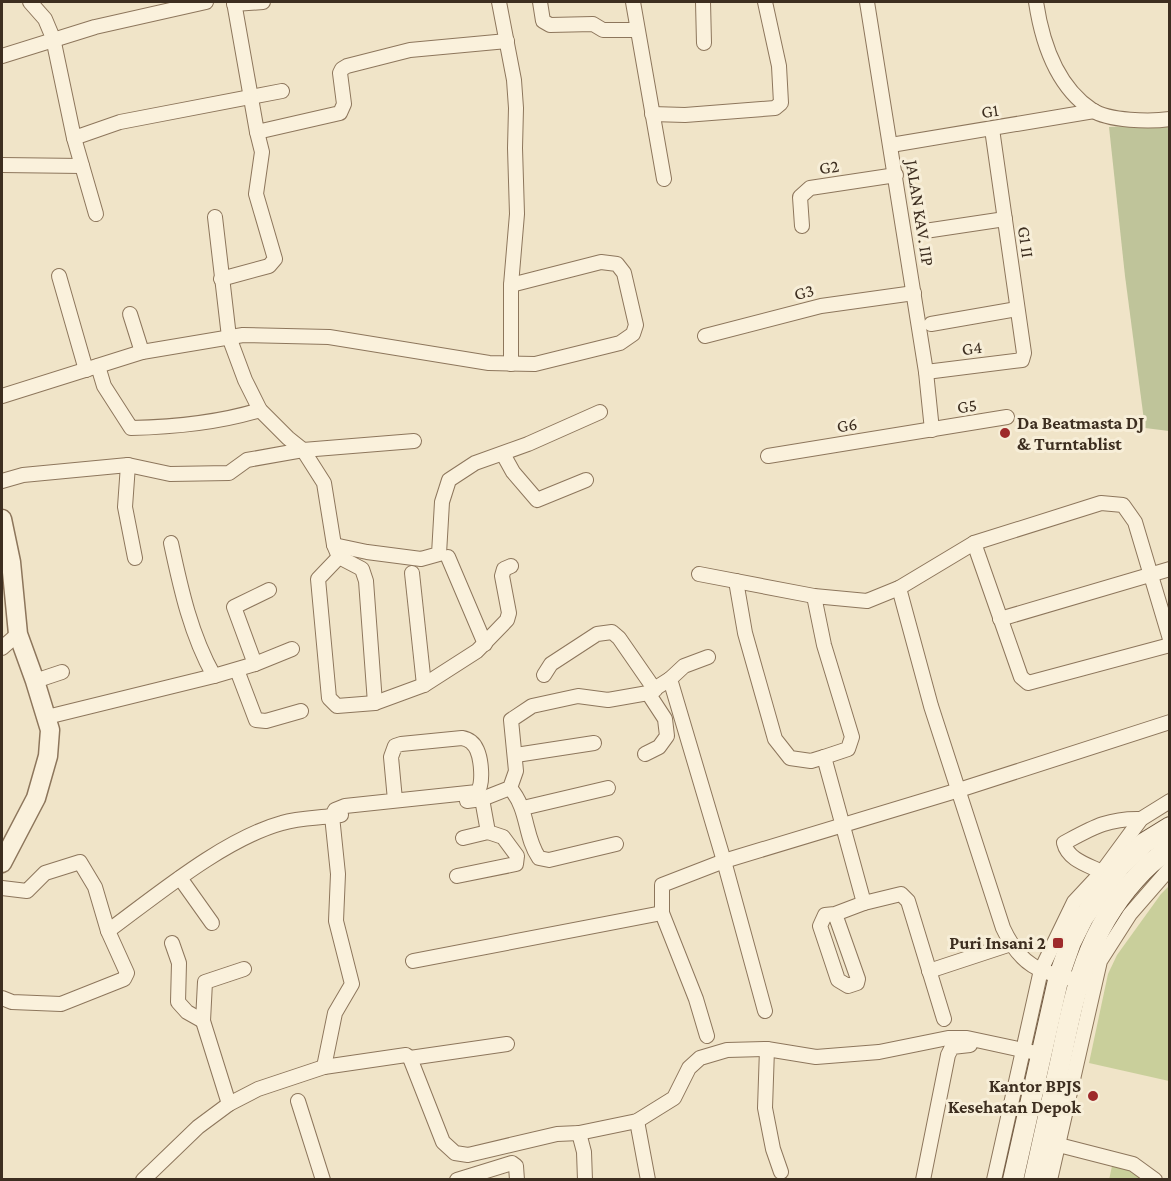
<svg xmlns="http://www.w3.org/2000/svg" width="1171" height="1181" font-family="'Crimson Pro',serif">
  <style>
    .green { fill: #c9cf9b }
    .cemetery { fill: #bfc49a }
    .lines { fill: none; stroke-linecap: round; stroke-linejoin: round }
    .minor-casing { stroke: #8d765c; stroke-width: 16 }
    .tertiary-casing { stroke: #8d765c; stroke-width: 21 }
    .secondary-casing { stroke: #6f573f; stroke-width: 22 }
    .minor { stroke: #faf1dc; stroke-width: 14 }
    .tertiary { stroke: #faf1dc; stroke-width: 18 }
    .secondary { stroke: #faf1dc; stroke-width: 20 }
    .poi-dot { fill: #9e2a2b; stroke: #f7eed8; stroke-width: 2 }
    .labels { text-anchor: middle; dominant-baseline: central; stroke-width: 6; stroke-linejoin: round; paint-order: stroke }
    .street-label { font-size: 18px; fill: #3d2e20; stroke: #f7eed8 }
    .poi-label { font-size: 18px; font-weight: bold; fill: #3d2e20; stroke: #f7eed8; text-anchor: end }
  </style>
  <rect width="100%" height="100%" fill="#f0e4c8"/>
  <g class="green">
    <path d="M1169,886v195l-80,-18 19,-89 9,-19 44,-61z"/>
    <path d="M1112,1166l17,3 17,11h-37z"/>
  </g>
  <path class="cemetery" d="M1169,124v307l-24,-3 -20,-152 -16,-149z"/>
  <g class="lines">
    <defs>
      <g id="minor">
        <path d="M30,2l15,17 8,19 21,100 46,-16 162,-31"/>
        <path d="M234,2l23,130 83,-19 4,-9 -4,-31 2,-4 5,-3 63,-16 97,-9"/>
        <path d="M499,2l15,78 2,28 -1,40 2,66 -6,71v79"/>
        <path d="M540,2l3,19 7,4 43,-1 10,6h33"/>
        <path d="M633,2l31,177"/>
        <path d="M703,2l1,41"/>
        <path d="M867,2l59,370 6,58"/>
        <path d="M1036,2c6,40 20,84 56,108 17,11 58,12 78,9"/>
        <path d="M234,4l29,-2"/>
        <path d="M2,56l93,-29 111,-25"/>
        <path d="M652,114l33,1 90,-7 6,-5 -2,-37 -14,-64"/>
        <path d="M74,138l22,76"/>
        <path d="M891,145l203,-34"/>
        <path d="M2,165l80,1"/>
        <path d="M215,217l14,120 16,43 15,30 28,28 15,12 21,33 10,62 5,12 23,12 4,12 9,122"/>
        <path d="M802,226l-2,-29 10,-9 86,-13"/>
        <path d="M925,231l80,-12"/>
        <path d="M59,276l27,94"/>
        <path d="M221,279l48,-13 6,-7 -19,-65 6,-42 -5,-20"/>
        <path d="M130,314l12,38"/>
        <path d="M931,324l86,-15"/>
        <path d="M705,336l116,-30 93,-13"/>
        <path d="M98,366l6,20 27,42c44,-1 87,-5 129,-18"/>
        <path d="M926,372l96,-12 2,-7 -32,-224"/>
        <path d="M2,396l140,-44 101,-17 86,2 160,26 46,1 85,-21 13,-9 3,-9 -12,-52 -7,-9 -16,-2 -90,23"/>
        <path d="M503,454l10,18 24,28 49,-20"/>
        <path d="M768,456l239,-39"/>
        <path d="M128,465l-3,42 10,51"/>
        <path d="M2,481l21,-6 105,-10 42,9 59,-1 18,-13 56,-10 111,-9"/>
        <path d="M974,543l47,134 7,6 142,-38"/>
        <path d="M334,545l33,7 54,7 18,-5 3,-52 7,-22 26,-17 53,-19 72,-32"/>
        <path d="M339,557l-21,22 11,119 8,8 38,-3 49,-18 53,-34 30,-31 2,-7 -7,-37 2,-7 7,-3"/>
        <path d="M448,557l37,87"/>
        <path d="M412,573l12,112"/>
        <path d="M699,574l115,22 53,5 32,-13 75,-45 127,-40 22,2 12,17 35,117"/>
        <path d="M736,581l9,52 30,106 15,19 21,3 13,-4"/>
        <path d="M899,588l32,118 72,222c17,37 36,45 75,52"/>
        <path d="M814,596l10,49 28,92 -4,12 -24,8 40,146 -29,11 23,65 -1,4 -9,3 -10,-6 -18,-54 5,-11 10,-1"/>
        <path d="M1000,619l170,-50"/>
        <path d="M2,648l16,-14"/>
        <path d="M708,657l-24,9 -14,13 54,182 41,150"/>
        <path d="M255,664l37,-15"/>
        <path d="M237,670l19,50 10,1 35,-10"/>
        <path d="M544,675l7,-11 46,-30 15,-2 7,6 36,52"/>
        <path d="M214,676l41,-12 -21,-57 35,-17"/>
        <path d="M35,681l27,-9"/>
        <path d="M47,717l167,-41c-23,-41 -33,-86 -43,-133"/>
        <path d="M645,754l14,-7 8,-11 -2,-17 -17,-26"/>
        <path d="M516,755l78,-12"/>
        <path d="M510,788c19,22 14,48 29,70l10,2 67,-16"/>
        <path d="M467,801l15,-2 28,-11 6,-17 -5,-51 21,-14 46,-10 30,4 40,-7 22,-14"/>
        <path d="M523,808l85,-20"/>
        <path d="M463,838l25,-6"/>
        <path d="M1102,872c-14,-7 -34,-12 -38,-29 28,-15 44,-25 77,-24"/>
        <path d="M457,876l59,-12 1,-8 -14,-19 -15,-5 -6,-33"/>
        <path d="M180,878l32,45"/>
        <path d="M2,888l25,3 18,-18 35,-11 15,25 13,44"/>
        <path d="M864,903l37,-9 7,7 36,118"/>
        <path d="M172,943l7,20 -1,39 9,10 16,9"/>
        <path d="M413,961l249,-48"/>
        <path d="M929,971l82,-27"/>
        <path d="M2,998l10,4 49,2 63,-25 3,-6 -19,-42c49,-36 116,-92 174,-108 16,-5 34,-5 50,-7l3,-6 10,-4 132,-14c7,-8 4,-33 0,-42 -3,-7 -9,-11 -15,-12l-61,6 -6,2 -4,11 4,43"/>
        <path d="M707,1036l-11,-37 -34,-86v-28l62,-24 235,-71 211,-68"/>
        <path d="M767,1049l-2,59 8,41 8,23"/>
        <path d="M410,1058l97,-14"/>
        <path d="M324,1067l11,-54 17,-29 -16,-63 2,-47 -6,-58 9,-1"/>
        <path d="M298,1101l25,79"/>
        <path d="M229,1104l-26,-83 2,-39 39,-13"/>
        <path d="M637,1121l11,59"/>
        <path d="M579,1133l5,19 1,28"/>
        <path d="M1051,1143l82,21 22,16"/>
        <path d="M143,1180l55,-53 31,-23 29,-15 66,-22 82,-12 4,3 33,84 12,11 13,2 89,-21 22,-1 58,-12 37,-23 15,-30 11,-10 27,-8 40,-1 49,8 63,-5 69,-14h19l74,16"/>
        <path d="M457,1180l55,-17 4,3 1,14"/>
        <path d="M923,1180l25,-125 4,-8 18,-2"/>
        <path d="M994,1180l47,-210 33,-68 28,-30 39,-53 29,-18"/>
        <path d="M1050,1180l50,-219 30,-47 40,-46"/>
      </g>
      <path id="tertiary" d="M2,519l9,43 7,72 17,47 15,49 -2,26 -12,42 -34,65"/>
      <g id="secondary">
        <path d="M1013,1180l46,-204 12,-34 12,-24 37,-52 24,-23 26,-16"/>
        <path d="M1034,1180c9,-39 17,-78 26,-117 15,-71 25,-128 75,-184 11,-12 21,-22 35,-30"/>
      </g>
    </defs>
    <use href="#minor" class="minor-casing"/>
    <use href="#tertiary" class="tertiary-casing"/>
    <use href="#secondary" class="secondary-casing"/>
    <use href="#minor" class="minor"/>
    <use href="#tertiary" class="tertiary"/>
    <use href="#secondary" class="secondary"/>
  </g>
  <g class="poi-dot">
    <circle cx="1005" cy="433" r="6"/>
    <rect x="1052" y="937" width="12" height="12" rx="3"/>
    <circle cx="1093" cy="1096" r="6"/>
  </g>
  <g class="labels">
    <g class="street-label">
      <text transform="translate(990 111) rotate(-9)">G1</text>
      <text transform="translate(829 167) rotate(-8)">G2</text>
      <text transform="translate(920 213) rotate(81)">JALAN KAV. IIP</text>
      <text transform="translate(1026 242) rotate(82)">G1 II</text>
      <text transform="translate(804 292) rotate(-14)">G3</text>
      <text transform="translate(972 348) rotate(-7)">G4</text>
      <text transform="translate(967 406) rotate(-9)">G5</text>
      <text transform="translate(847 425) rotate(-9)">G6</text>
    </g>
    <g class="poi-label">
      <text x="1017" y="423" text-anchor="start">Da Beatmasta DJ<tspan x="1017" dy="21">&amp; Turntablist</tspan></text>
      <text x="1046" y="943">Puri Insani 2</text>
      <text x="1081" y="1086">Kantor BPJS<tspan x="1081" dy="21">Kesehatan Depok</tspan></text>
    </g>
  </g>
  <rect width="1171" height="1181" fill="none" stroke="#3d2e20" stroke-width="6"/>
</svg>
